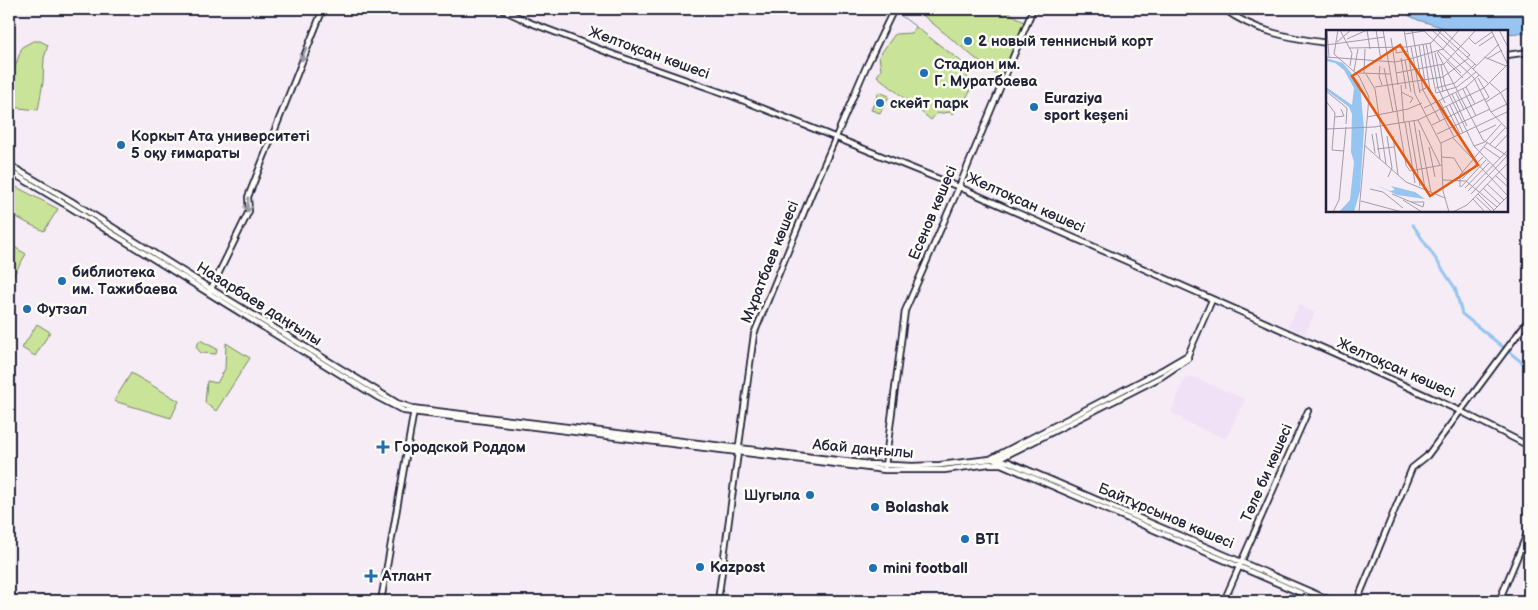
<svg xmlns="http://www.w3.org/2000/svg" width="1538" height="610" font-family="'Balsamiq Sans',sans-serif">
  <style>
    .built { fill: #f1e1f6 }
    .green { fill: #c9e399; stroke: #76826a }
    .water { fill: #95c5f0; stroke: #6784a8 }
    .lines { fill: none; stroke-linecap: round; stroke-linejoin: round }
    .stream { stroke: #6784a8; stroke-width: 1 }
    .canal { stroke: #95c5f0; stroke-width: 3 }
    .secondary-casing { stroke: #22223b; stroke-width: 8 }
    .secondary { stroke: #fdfcf7; stroke-width: 4.5 }
    .oneway { stroke: #9a9aa2 }
    .poi-dot { fill: #1f6fb2; stroke: #fdfcf7; stroke-width: 2 }
    .labels { text-anchor: middle; dominant-baseline: central; stroke-width: 5; stroke-linejoin: round; paint-order: stroke }
    .poi-label { font-size: 15px; font-weight: bold; fill: #22223b; stroke: #fdfcf7; text-anchor: start }
    .street-label { font-size: 15px; fill: #22223b; stroke: #fdfcf7 }
    .inset-road { fill: none; stroke: #a19bab; stroke-width: 1 }
    .view { fill: #e8590c; fill-opacity: 0.15; stroke: #e8590c; stroke-width: 2.5 }
    .inset-edge { fill: none; stroke: #22223b; stroke-width: 2.5 }
  </style>
  <rect width="100%" height="100%" fill="#f6ecf6"/>
  <filter id="ink" filterUnits="userSpaceOnUse"><feTurbulence type="fractalNoise" baseFrequency=".02" numOctaves="2"/><feDisplacementMap in="SourceGraphic" scale="10" xChannelSelector="R" yChannelSelector="G"/><feConvolveMatrix kernelMatrix="1 2 1 2 8 2 1 2 1" color-interpolation-filters="sRGB"/></filter>
  <g filter="url(#ink)">
    <g class="built">
      <path d="M1299,305l16,8 -10,21 -17,-8z"/>
      <path d="M1191,376l54,23 -19,40 -43,-18v-2l-12,-6 14,-35z"/>
    </g>
    <g class="green">
      <path d="M915,9h89l23,15 -24,57z"/>
      <path d="M916,27l55,42 -4,7 3,16 -5,7v3l-13,12 -2,-2 -14,2 -5,6 -54,-44 4,-6 -2,-14 16,-22 16,-1z"/>
      <path d="M33,41h7l8,4 -4,13 -1,24 -5,28 -29,-3v-23l13,-37z"/>
      <path d="M879,92l10,4 -9,17 -9,-3z"/>
      <path d="M9,183l49,26 -14,22 -13,-6 -22,-12z"/>
      <path d="M9,244l17,10 -17,29z"/>
      <path d="M37,324l13,8 -15,24 -13,-8z"/>
      <path d="M200,340l17,9 -1,5 -15,-1 -5,-6z"/>
      <path d="M226,343l24,15 -34,53 -11,-8 2,-22 10,2 8,-14z"/>
      <path d="M131,373l48,28 -8,17 -57,-17z"/>
    </g>
    <path class="water" d="M1396,9h133v23l-22,2v-3h-52l-37,-11z"/>
    <g class="lines">
      <g class="stream">
        <path d="M895,11l21,16"/>
        <path d="M1022,28l1,-3"/>
        <path d="M1008,44l7,2 6,-15"/>
      </g>
      <path class="canal" d="M1413,225l42,63 7,26 67,54"/>
      <defs>
        <g id="secondary">
          <path d="M501,9l30,14 84,32 117,41 227,91 375,166 126,58 69,35"/>
          <path d="M1224,9c31,23 66,29 103,34"/>
          <path d="M1507,55l22,-3"/>
          <path d="M9,165l62,36 140,88 186,114 15,5 457,56 43,2 28,-1 50,-6 174,-90 24,-14"/>
          <path d="M9,171l59,35 213,132 98,60 25,13 481,59h59l45,-6h12l318,137"/>
          <path d="M210,291l39,-80 -1,-14 75,-188"/>
          <path d="M992,459l17,3 323,139"/>
          <path d="M999,459l162,-82 27,-18v-4l24,-55"/>
          <path d="M885,466l20,-155 54,-124 74,-178"/>
          <path d="M381,601l33,-191"/>
          <path d="M718,601l36,-267 57,-139 55,-128 28,-58"/>
          <path d="M1224,601l84,-190"/>
          <path d="M1357,601l55,-133 15,-12 102,-137"/>
          <path d="M1499,601l30,-72"/>
        </g>
      </defs>
      <use href="#secondary" class="secondary-casing"/>
      <use href="#secondary" class="secondary"/>
    </g>
    <defs><path id="oneway-shaft" d="M-6 0H5M1.5-3L5.5 0L1.5 3" fill="none" stroke-width="1.6" stroke-linecap="round" stroke-linejoin="round" transform="scale(1.25)"/></defs>
    <g class="oneway">
      <use href="#oneway-shaft" transform="translate(304 54) rotate(112)"/>
      <use href="#oneway-shaft" transform="translate(248 205) rotate(91)"/>
    </g>
  </g>
  <g class="poi-dot">
    <circle cx="968" cy="41" r="5"/>
    <circle cx="924" cy="73" r="5"/>
    <circle cx="880" cy="103" r="5"/>
    <circle cx="1034" cy="107" r="5"/>
    <circle cx="121" cy="145" r="5"/>
    <circle cx="62" cy="281" r="5"/>
    <circle cx="27" cy="309" r="5"/>
    <path d="M380.5 439.5h5v5h5v5h-5v5h-5v-5h-5v-5h5z"/>
    <circle cx="810" cy="495" r="5"/>
    <circle cx="875" cy="507" r="5"/>
    <circle cx="965" cy="539" r="5"/>
    <circle cx="700" cy="567" r="5"/>
    <circle cx="873" cy="568" r="5"/>
    <path d="M368.5 568.5h5v5h5v5h-5v5h-5v-5h-5v-5h5z"/>
  </g>
  <g class="labels">
    <g class="poi-label">
      <text x="978" y="41">2 новый теннисный корт</text>
      <text x="934" y="64">Стадион им.<tspan x="934" dy="17">Г. Муратбаева</tspan></text>
      <text x="1044" y="98">Euraziya<tspan x="1044" dy="17">sport keşeni</tspan></text>
      <text x="890" y="103">скейт парк</text>
      <text x="131" y="136">Коркыт Ата университеті<tspan x="131" dy="17">5 оқу ғимараты</tspan></text>
      <text x="72" y="272">библиотека<tspan x="72" dy="17">им. Тажибаева</tspan></text>
      <text x="37" y="309">Футзал</text>
      <text x="394" y="447">Городской Роддом</text>
      <text x="800" y="495" text-anchor="end">Шугыла</text>
      <text x="885" y="507">Bolashak</text>
      <text x="975" y="539">BTI</text>
      <text x="710" y="567">Kazpost</text>
      <text x="883" y="568">mini football</text>
      <text x="382" y="576">Атлант</text>
    </g>
    <g class="street-label">
      <text transform="translate(649 53) rotate(20)">Желтоқсан көшесі</text>
      <text transform="translate(1026 203) rotate(24)">Желтоқсан көшесі</text>
      <text transform="translate(933 213) rotate(-67)">Есенов көшесі</text>
      <text transform="translate(770 262) rotate(-68)">Мұратбаев көшесі</text>
      <text transform="translate(259 304) rotate(32)">Назарбаев даңғылы</text>
      <text transform="translate(1396 368) rotate(24)">Желтоқсан көшесі</text>
      <text transform="translate(863 449) rotate(5)">Абай даңғылы</text>
      <text transform="translate(1267 473) rotate(-66)">Төле би көшесі</text>
      <text transform="translate(1166 516) rotate(23)">Байтұрсынов көшесі</text>
    </g>
  </g>
  <g transform="translate(1326 30)">
    <rect width="182" height="182" fill="#f6ecf6"/>
    <path d="M0,28l17,5 17,21 4,45 -4,62 -6,21h-15l11,-12 4,-38 -3,-10 1,-38 -3,-7 -23,-17v-3l26,18 2,-17 -10,-18 -9,-7 -9,-2zM48,154l16,7 5,-1 -4,-4 24,6 10,7 -28,-4z" fill="#95c5f0"/>
    <path class="inset-road" d="M1,0l2,27M14,0l12,23 -2,13M41,0l3,19M50,0l5,30M57,0l23,135 4,6 32,-6M78,0l11,64 26,50 2,47 6,21M86,0l11,60 17,31M97,0l51,48 17,34 18,19M106,0l24,22M111,0l39,35M117,0l27,25 -3,2M165,0l18,37M173,0l10,19M79,4l19,-3M65,8l7,47M143,8l6,6 17,-12M21,9l20,-9M11,12l14,-12M104,13l8,45 7,15M97,14l7,46 24,47M100,14l10,49 21,-6 19,-15M0,15l59,-8M93,15l7,43 -7,3M153,16l15,-10M81,17l24,-4 11,-13M85,17l9,46M24,18l57,-1M70,19v4l12,-2M112,21l23,22M111,22l46,88 26,17M109,23l8,39M130,23l33,31M8,24l25,22 10,21 -10,115M8,24l4,-24M0,27l69,5 15,-3 33,-10 16,-19M158,27l22,9M75,28l5,31M161,29l15,-9M79,30l6,32M121,32l16,16M115,35l4,21 29,60 35,36M54,36l-1,10 3,9M58,38l9,44M147,39l26,-25M28,41l4,-22M33,43l31,1M38,43l1,-24M70,43l48,-9 32,-34M40,44l9,15 11,75M152,48l11,19 -4,3M164,53l11,10 8,16M75,55l3,38M49,57l68,-10 26,-19M140,57l9,17M110,58l19,-5 20,-19M137,59l13,27M0,61l21,17 -1,16M75,62l12,6 -3,5M130,63l8,17M126,64l15,32M113,70l9,17M0,71l9,12 -3,37 12,1M160,72l23,-15M124,75l13,28M120,76l14,28M98,78l42,-21 13,-12M165,82l18,-9M9,87l9,-1 -3,-7M41,87l41,-8 14,-6M92,90l22,45M88,91l11,68M79,92l10,61M83,92l11,64M106,95l53,-26M0,99l48,-2 44,-7 66,-32 23,-23M93,100l12,62M50,103l4,26M153,103l17,-8M46,104l3,19M111,104l53,-25M61,106l5,32 -4,9M67,106l5,39M127,108l55,58M115,113l68,-32M164,114l15,-16M38,115l42,37 39,16M148,116l11,-4 16,-18M103,117l6,30M158,117l16,11M169,118l14,-15M51,119l17,-2M116,127l12,1 9,15M169,145l14,13M136,149l21,-22M117,150l23,1 31,26M161,154l17,16M134,157v-12l27,-32M135,157l25,-27M139,158l24,-25M157,158l17,16M44,159l13,3 20,16M142,161l41,-42M66,164l31,13 1,-5h-13M145,164l36,-38M152,164l16,16M150,167l16,15M147,169l12,13M77,170l19,12M35,171l41,11M7,182l6,-12 7,-73M127,182l14,-7 42,-43M166,182l16,-16"/>
    <path class="view" d="M74,15l78,120 -48,31 -78,-120z"/>
    <rect width="182" height="182" class="inset-edge"/>
  </g>
  <rect width="1538" height="610" fill="none" stroke="#fdfcf7" stroke-width="30"/>
  <rect x="15" y="15" width="1508" height="580" fill="none" stroke="#22223b" stroke-width="2" filter="url(#ink)"/>
</svg>
